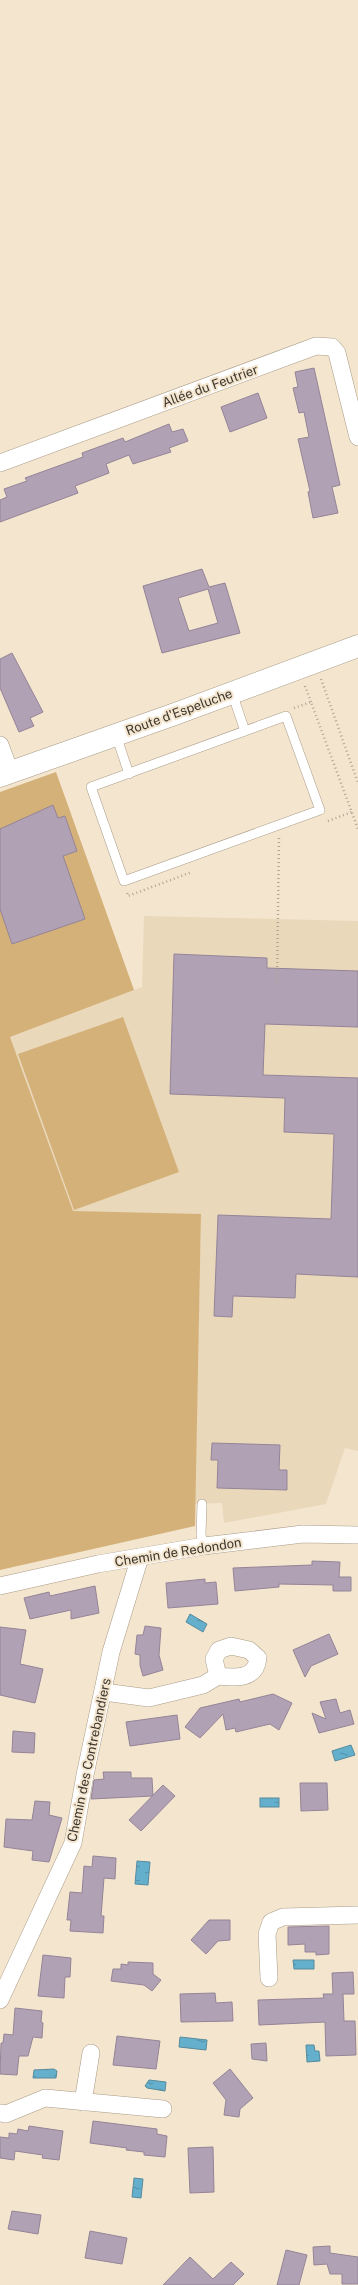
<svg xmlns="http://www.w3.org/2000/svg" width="358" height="2285" font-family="'Public Sans',sans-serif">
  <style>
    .built { fill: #ead8bb }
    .green { fill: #d4b179 }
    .water { fill: url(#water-ripples); stroke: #578b9d }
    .building { fill: #b1a1b5; stroke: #948497; fill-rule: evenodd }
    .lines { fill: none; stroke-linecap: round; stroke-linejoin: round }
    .lane-casing { stroke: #aa9c88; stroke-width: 10 }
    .street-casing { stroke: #aa9c88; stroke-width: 18 }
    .secondary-casing { stroke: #aa9c88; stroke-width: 23 }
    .path { stroke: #b1a594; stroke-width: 2.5; stroke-dasharray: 1 3; stroke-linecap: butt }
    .lane { stroke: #fff; stroke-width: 9 }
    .street { stroke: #fff; stroke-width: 17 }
    .secondary { stroke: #fff; stroke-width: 22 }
    .labels { text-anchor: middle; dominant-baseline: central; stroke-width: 4; stroke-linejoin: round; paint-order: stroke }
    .street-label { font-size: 13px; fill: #3c372e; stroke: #f4e5cf }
  </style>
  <defs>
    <pattern id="water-ripples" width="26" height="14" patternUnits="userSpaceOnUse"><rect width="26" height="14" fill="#63afcc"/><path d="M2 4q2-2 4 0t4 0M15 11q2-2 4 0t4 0" fill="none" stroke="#538fa6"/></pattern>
  </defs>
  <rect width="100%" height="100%" fill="#f4e5cf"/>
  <path class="built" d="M144,916l214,5v530l-13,-3 -19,56 -102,19 -2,-20 -27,1 6,-289 -128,-3 -63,-175 132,-50z"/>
  <g class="green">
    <path d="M56,772l78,218 -124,47 63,174 128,3 -6,312 -195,44v-778z"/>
    <path d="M123,1017l56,155 -105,38 -56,-156z"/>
  </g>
  <g class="water">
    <path d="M190,1614l17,10 -4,8 -17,-10z"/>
    <path d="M351,1745l4,10 -20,6 -3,-10z"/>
    <rect x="260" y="1798" width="19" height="9"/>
    <path d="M137,1861l13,1 -2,23 -13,-1z"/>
    <path d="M293,1960h21v9h-20z"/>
    <path d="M180,2037l27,3 -1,10 -27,-3z"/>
    <path d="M306,2045h8l1,6h4l1,10 -13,1z"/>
    <path d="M54,2069l3,2 -1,7h-23l1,-8z"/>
    <path d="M149,2080l17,2 -1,9 -18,-3 -2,-2z"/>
    <path d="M134,2178l9,1 -2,19 -9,-1z"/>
  </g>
  <g class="building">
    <path d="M314,368l26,117 -8,2 6,26 -25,5 -5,-26 2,-1 -12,-52 11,-2 -5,-25 -5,1 -6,-25 5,-1 -3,-15z"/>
    <path d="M258,393l9,25 -37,14 -9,-25z"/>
    <path d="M169,424l3,8 11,-3 5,12 -19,7 2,4 -38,12 -4,-9 -23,9 3,9 -34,13 3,7 -78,29v-22l7,-3 -3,-8 23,-8 -2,-3 58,-21 -1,-4 41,-15 2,4z"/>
    <path d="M202,569l7,18 16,-4 15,50 -78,20 -19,-67zM208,589l10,34 -29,8 -11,-33z"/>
    <path d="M12,653l31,59 -13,6 4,8 -15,6 -19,-44v-29z"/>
    <path d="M53,805l5,13 7,-2 12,35 -14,5 22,63 -73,25 -12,-35v-80z"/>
    <path d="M174,954l93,4v10l91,3v56l-93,-3 -2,51 95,3v199l-62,-3 -1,24 -62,-2 -1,21 -18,-1 4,-101 113,4 3,-85 -50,-2 1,-34 -115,-4z"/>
    <path d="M212,1443l68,2 -1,25h8v20l-70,-2 1,-28h-7z"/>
    <path d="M312,1561l28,1 -1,15h12v14h-18v-6l-54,-1v3l-44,4 -2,-23 79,-3z"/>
    <path d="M205,1579v4l11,-1 2,22 -50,4 -2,-25z"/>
    <path d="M95,1586l4,27 -28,6v-9l-41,9 -6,-21 25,-6 1,4z"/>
    <path d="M145,1626l16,2 -2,27 4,15 -20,6 -3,-11v-10l-5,-1 2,-19h6z"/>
    <path d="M0,1627l26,3 -6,34 23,5 -8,34 -35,-8z"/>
    <path d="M329,1634l9,20 -27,12 -6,11 -12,-27z"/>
    <path d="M273,1694l19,9 -13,27 -9,-6 -34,8 -1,-4 -9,2 -3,-16 -23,24 -15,-11 15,-19 39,-9 1,3z"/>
    <path d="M336,1699l4,14 10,-3 4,14 -35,9 -7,-20 14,6 -6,-17z"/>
    <path d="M177,1715l3,24 -50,7 -4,-24z"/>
    <path d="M13,1731l22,2 -1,20 -22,-1z"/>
    <path d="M103,1772h28v6h21l1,18 -62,3 3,-19 10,-1z"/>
    <path d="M300,1783h27l1,27 -27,1z"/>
    <path d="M163,1785l12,11 -34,35 -12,-11z"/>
    <path d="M35,1801l15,1 -1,13 13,3 -13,44 -17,-2 1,-9 -29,-4 2,-28 26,1z"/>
    <path d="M93,1856l23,2 -1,21 -11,-1 -3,38h3l-1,17 -33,-2 1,-11h-4l3,-28 12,1 2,-27 8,1z"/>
    <path d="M209,1920h21v20l-12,1 -12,13 -15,-14z"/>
    <path d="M329,1926v28l-13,1v-3h-11v-8l-17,1v-18z"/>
    <path d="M43,1955l28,3 -1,19h-5l-1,21 -26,-2z"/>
    <path d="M128,1962l25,1v11l8,6 -9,11 -8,-6 -33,-4 2,-12h8v-5l7,1z"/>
    <path d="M353,1972l1,22h-11l1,27h11l1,34 -30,1 -1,-34 -66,3 -1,-25 66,-2 -1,-4h10l-1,-21z"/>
    <path d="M215,1993l1,10 16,-1 1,19 -52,1 -1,-28z"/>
    <path d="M15,2008l27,3 -1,11 2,1 -1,15 -9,-1 -5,19h-9l-2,19 -17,-1 1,-31h2l1,-9 9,1z"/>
    <path d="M117,2036l43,5 -4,28 -43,-4z"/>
    <path d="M266,2043l1,18 -15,-2 -1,-15z"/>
    <path d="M230,2069l23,29 -13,11 -1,8 -15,-2 2,-15 -13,-17z"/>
    <path d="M93,2121l64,8v5l10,2 -2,21 -21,-2v-3l-18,-2 1,-2 -37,-5z"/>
    <path d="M29,2126l34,5 -4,29 -17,-2 1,-3 -28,-4 -1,9 -14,-2v-21l9,1v-5l8,1 1,-5 10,2z"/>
    <path d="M213,2147l1,45 -24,1 -2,-45z"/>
    <path d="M12,2211l29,4 -3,19 -30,-5z"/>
    <path d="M90,2231l37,7 -5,26 -37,-6z"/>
    <path d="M330,2246v7l28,4v27h-16v-10h-12l-3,-10 -13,1 -1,-18z"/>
    <path d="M286,2250l21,5 -8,30h-22z"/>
    <path d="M190,2257l23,22 18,-17 13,12 -11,11h-70z"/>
  </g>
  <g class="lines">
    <defs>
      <g id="lane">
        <path d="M232,693l13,38"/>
        <path d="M286,716l34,94 -196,71 -33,-94z"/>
        <path d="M116,735l13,39"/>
        <path d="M202,1504l-1,31 3,11"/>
      </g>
      <g id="street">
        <path d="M0,463l316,-117 16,1 5,6 21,84"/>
        <path d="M0,745l10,27"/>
        <path d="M0,1586l98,-22 106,-18 99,-12 55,1"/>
        <path d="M231,1646l18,4 9,8c-2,22 -23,20 -40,18l-4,-17 5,-9z"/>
        <path d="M104,1692l45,6 54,-13 15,-9"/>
        <path d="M269,1978l-2,-44 4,-12 12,-5 75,-2"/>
        <path d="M0,2000l73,-157 12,-68 26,-123 29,-95"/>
        <path d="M83,2102l8,-49"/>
        <path d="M0,2113l6,1 39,-16 118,11"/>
      </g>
      <path id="secondary" d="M0,776l175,-62 183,-68"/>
    </defs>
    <use href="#lane" class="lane-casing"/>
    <use href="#street" class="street-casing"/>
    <use href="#secondary" class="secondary-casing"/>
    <g class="path">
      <path d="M321,679l37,104"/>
      <path d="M305,686l6,16"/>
      <path d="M294,708l17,-6 47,127"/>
      <path d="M328,821l24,-9"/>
      <path d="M127,893l1,3 64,-24"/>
      <path d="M277,983l2,-146"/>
    </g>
    <use href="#lane" class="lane"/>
    <use href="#street" class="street"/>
    <use href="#secondary" class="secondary"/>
  </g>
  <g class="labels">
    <g class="street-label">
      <text transform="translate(210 386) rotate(-20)">Allée du Feutrier</text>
      <text transform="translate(179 712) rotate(-20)">Route d'Espeluche</text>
      <text transform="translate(178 1552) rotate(-9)">Chemin de Redondon</text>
      <text transform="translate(89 1760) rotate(-78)">Chemin des Contrebandiers</text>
    </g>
  </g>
</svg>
